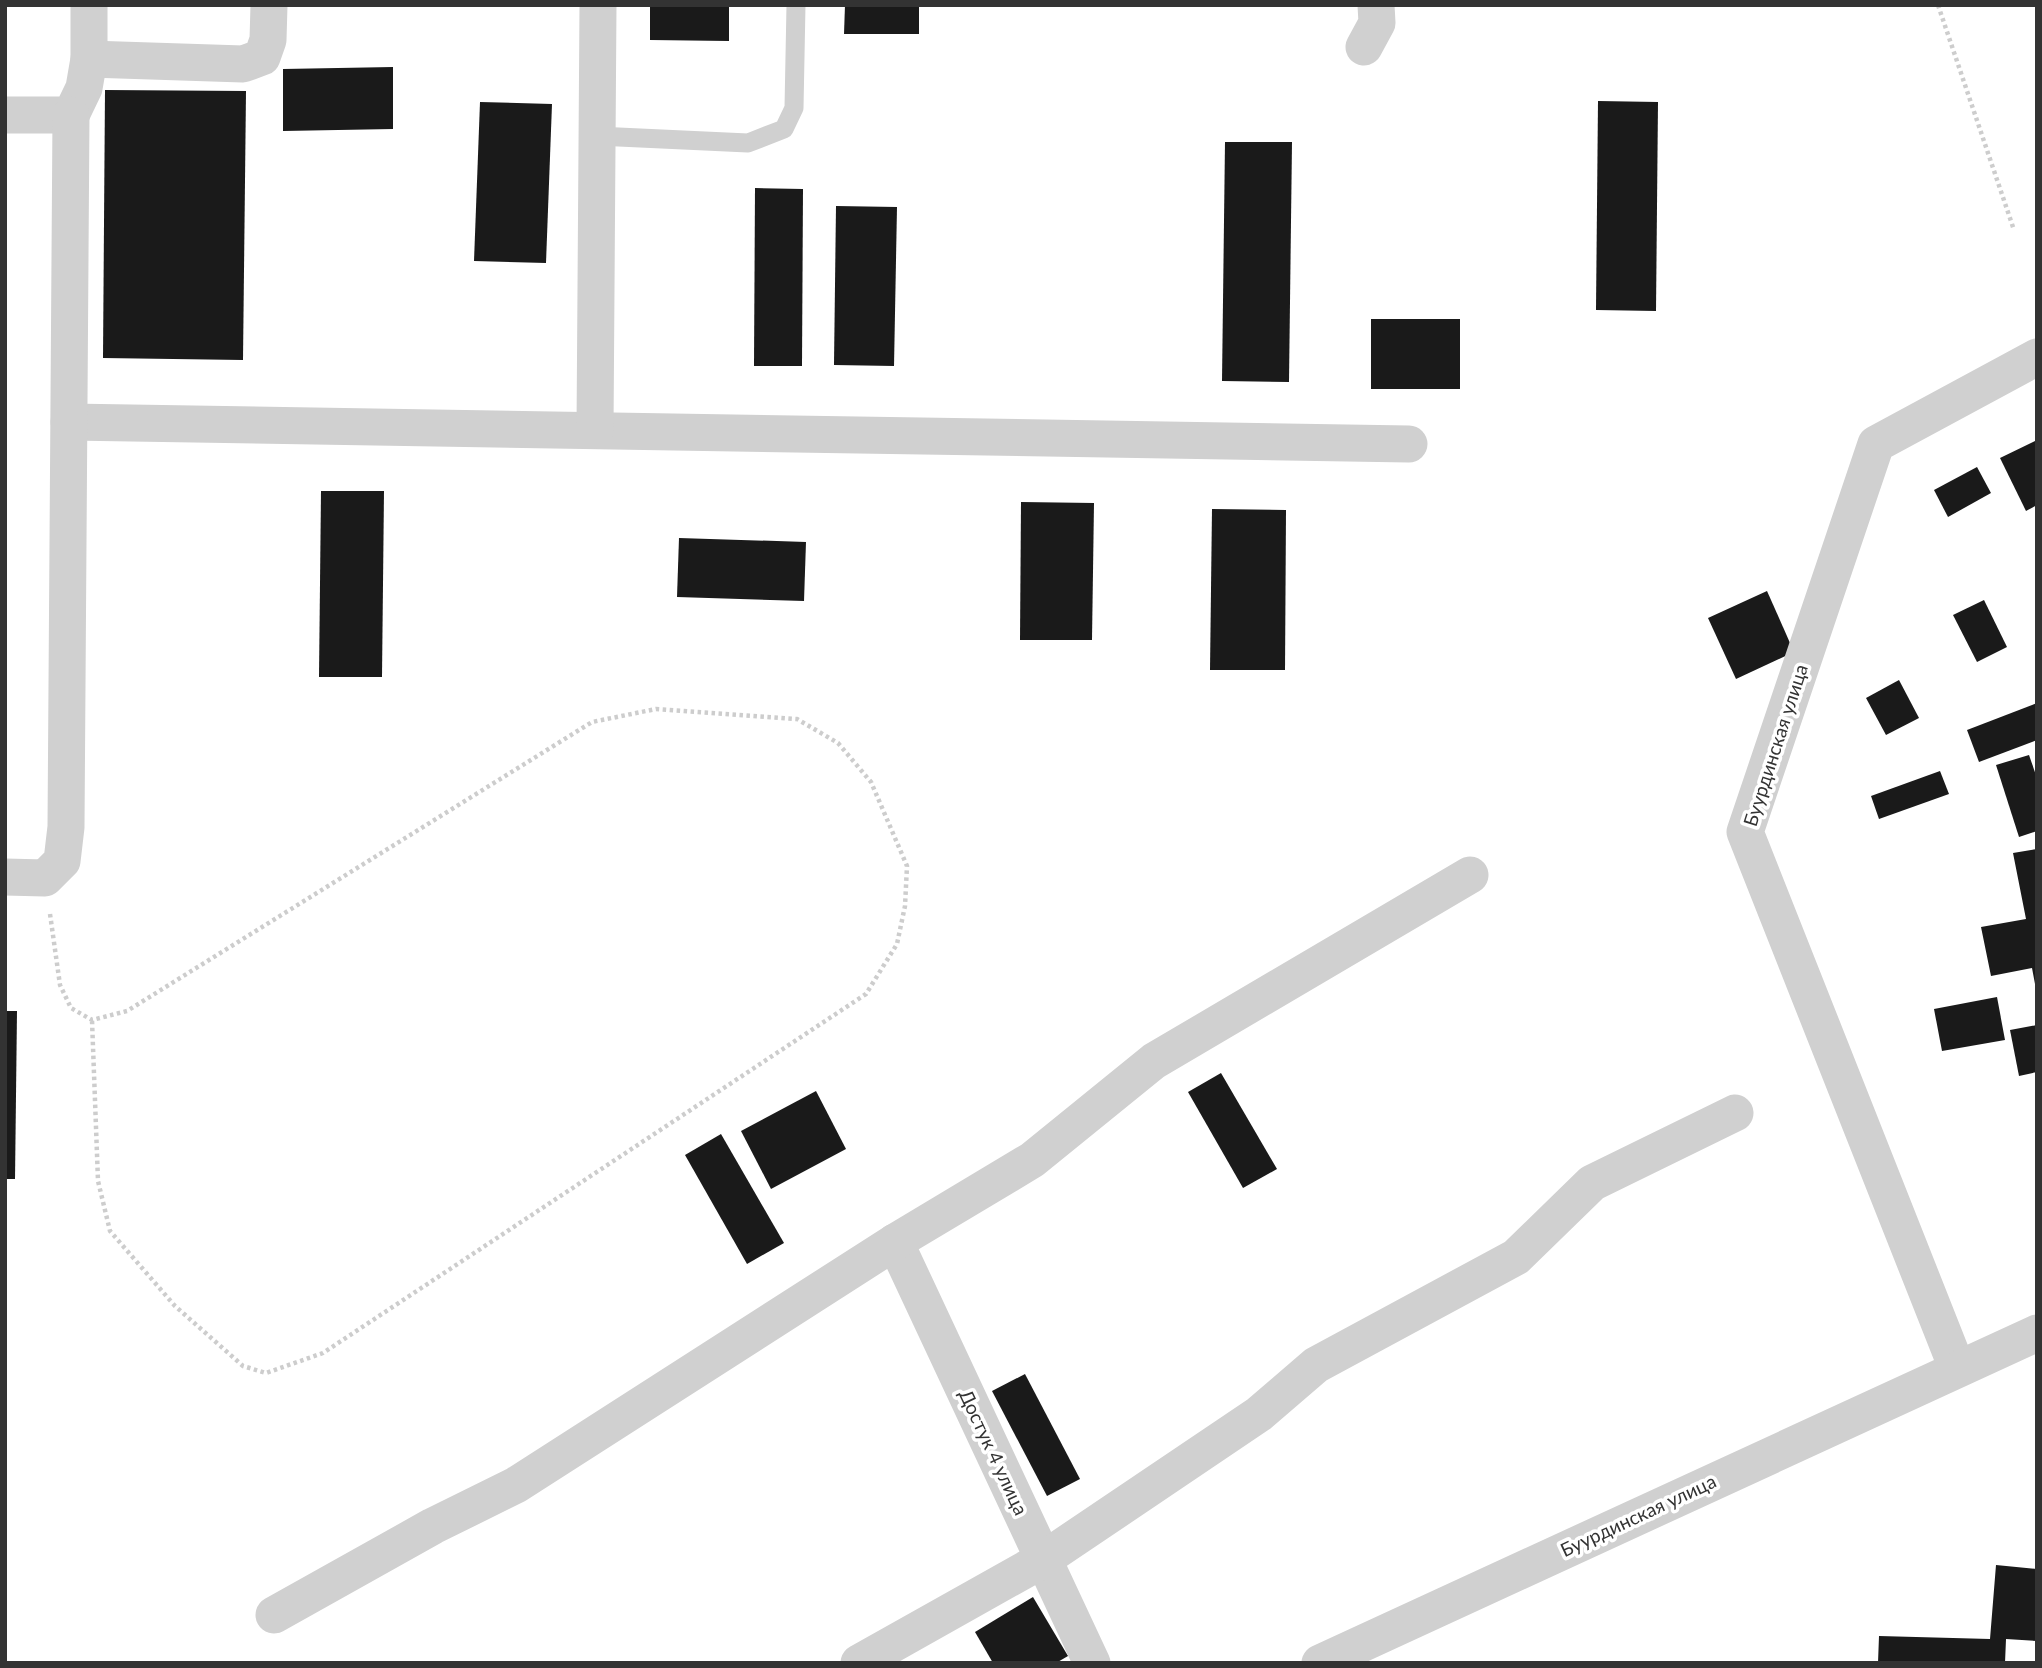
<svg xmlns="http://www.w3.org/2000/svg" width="2042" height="1668" font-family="Lato,sans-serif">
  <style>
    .building { fill: #1a1a1a }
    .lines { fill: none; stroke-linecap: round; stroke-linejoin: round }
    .path { stroke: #cdcdcd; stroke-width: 4.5; stroke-dasharray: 3.5 3.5; stroke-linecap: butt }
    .service { stroke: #d0d0d0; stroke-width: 19 }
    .minor { stroke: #d0d0d0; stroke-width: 37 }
    .labels { text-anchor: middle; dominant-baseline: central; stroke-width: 7; stroke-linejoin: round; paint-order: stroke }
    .street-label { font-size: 19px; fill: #333; stroke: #fff }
  </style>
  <rect width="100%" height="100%" fill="#fff"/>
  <g class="building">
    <path d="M650,5h79v36l-79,-1z"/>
    <path d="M845,5h74v29h-75z"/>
    <path d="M393,67v62l-110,2v-62z"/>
    <path d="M105,90l141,1 -3,269 -140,-2z"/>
    <path d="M1598,101l60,1 -2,209 -60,-1z"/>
    <path d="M480,102l72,2 -6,159 -72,-2z"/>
    <path d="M1225,142h67l-3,240 -67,-1z"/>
    <path d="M755,188l48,1 -1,177h-48z"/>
    <path d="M836,206l61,1 -3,159 -60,-1z"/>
    <rect x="1371" y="319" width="89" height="70"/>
    <path d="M2037,440v65l-11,6 -26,-53z"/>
    <path d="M1977,467l14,26 -43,24 -14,-27z"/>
    <path d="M321,491h63l-2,186h-63z"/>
    <path d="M1021,502l73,1 -2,137h-72z"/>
    <path d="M1212,509l74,1 -1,160h-75z"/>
    <path d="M679,538l127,4 -2,59 -127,-4z"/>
    <path d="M1767,591l27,61 -58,27 -28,-61z"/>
    <path d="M1984,600l23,47 -30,15 -24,-47z"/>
    <path d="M1899,680l20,38 -33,17 -20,-37z"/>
    <path d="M2037,703v37l-58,22 -12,-32z"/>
    <path d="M2029,755l8,23v53l-18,6 -23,-72z"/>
    <path d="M1940,771l9,23 -70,25 -8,-23z"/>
    <path d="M2037,849v135h-2l-3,-16 -41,8 -10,-49 45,-8 -13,-66z"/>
    <path d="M1997,997l8,43 -63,11 -8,-42z"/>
    <path d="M5,1011h12l-2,168h-10z"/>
    <path d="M2037,1025v47l-18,4 -9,-46z"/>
    <path d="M1221,1073l56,96 -34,19 -55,-96z"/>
    <path d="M816,1091l30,58 -75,40 -30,-58z"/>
    <path d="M721,1134l63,109 -37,21 -62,-109z"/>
    <path d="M1025,1374l55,105 -33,17 -55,-105z"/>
    <path d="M1996,1565l41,4v72l-31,-2 -1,24h-127l1,-27 111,3z"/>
    <path d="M1033,1597l35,59 -12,7h-63l-18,-31z"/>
  </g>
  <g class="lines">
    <g class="path">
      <path d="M1938,5l76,225"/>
      <path d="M50,914l10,71 11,23 21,12 35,-9 465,-289 64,-13 141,10 41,24 33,39 36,84 -2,40 -8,38 -31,50 -543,359 -57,20 -23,-7 -68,-60 -65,-75 -12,-50 -6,-161"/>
    </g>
    <path class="service" d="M597,136l151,7 36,-14 10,-21 2,-103"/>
    <g class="minor">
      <path d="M1364,47l13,-24 -1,-18"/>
      <path d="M89,59l154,5 19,-7 6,-17 1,-35"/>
      <path d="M5,115h66l13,-27 5,-29v-54"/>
      <path d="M69,422l1340,22"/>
      <path d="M595,430l3,-425"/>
      <path d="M5,877l40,1 17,-17 4,-34 5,-712"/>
      <path d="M895,1242l197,421"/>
      <path d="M1957,1368l-212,-536 131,-388 161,-87"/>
      <path d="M274,1615l159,-89 83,-41 379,-243 137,-82 122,-99 316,-186"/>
      <path d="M859,1663l185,-104 215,-145 57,-49 200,-108 76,-74 143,-70"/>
      <path d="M1320,1663l717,-330"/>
    </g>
  </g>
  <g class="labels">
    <g class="street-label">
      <text transform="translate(1775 745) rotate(-72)">Буурдинская улица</text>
      <text transform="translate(994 1452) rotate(65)">Достук 4 улица</text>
      <text transform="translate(1638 1515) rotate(-25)">Буурдинская улица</text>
    </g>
  </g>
  <rect width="2042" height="1668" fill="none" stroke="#333333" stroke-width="14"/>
</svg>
